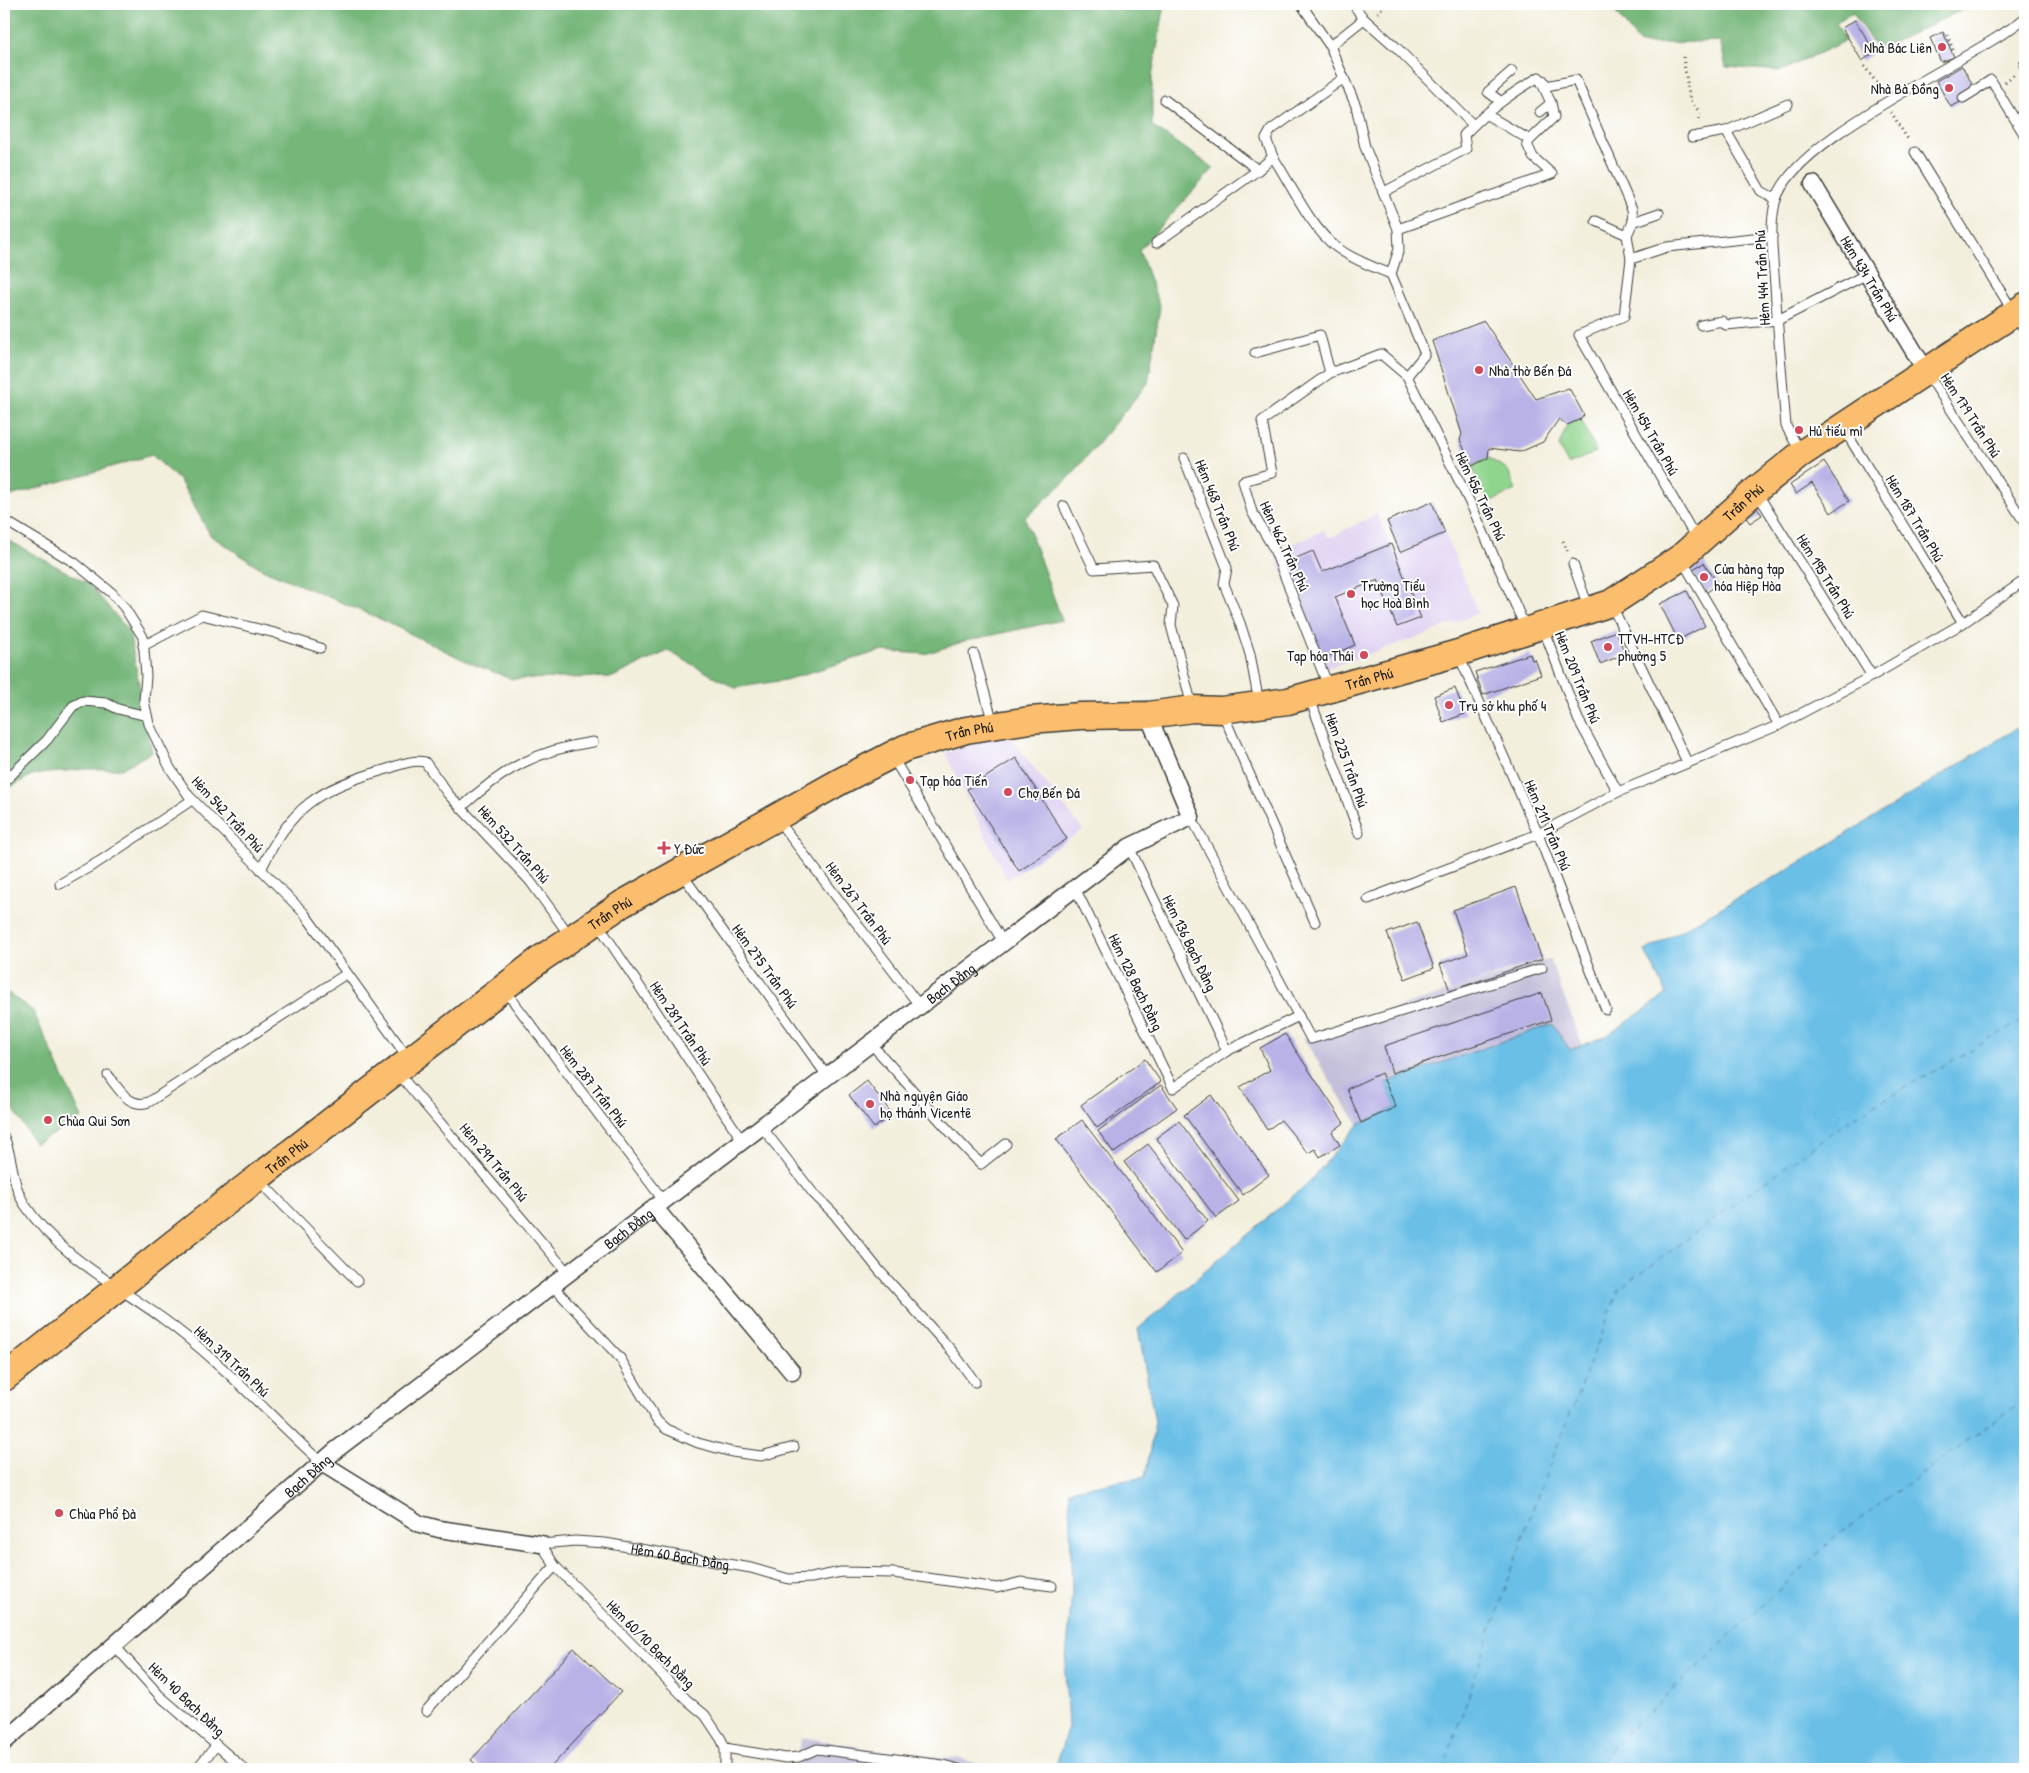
<svg xmlns="http://www.w3.org/2000/svg" width="2029" height="1773" font-family="'Patrick Hand',sans-serif">
  <style>
    .built { fill: #e1d4f3 }
    .industrial { fill: #c5c0da }
    .green { fill: #90d58e; stroke: #567855 }
    .forest { fill: #74b679; stroke: #48694a }
    .water { fill: #6abfe7; stroke: #436e82 }
    .lines { fill: none; stroke-linecap: round; stroke-linejoin: round }
    .ferry { stroke: #3b5d6d; stroke-width: 1; stroke-dasharray: 6 5; stroke-linecap: butt }
    .building { fill: #b8b2e6 }
    .service-casing { stroke: #3c3c39; stroke-width: 11 }
    .minor-casing { stroke: #3c3c39; stroke-width: 19 }
    .primary-casing { stroke: #3c3c39; stroke-width: 29 }
    .path { stroke: #3c3c39; stroke-width: 3; stroke-dasharray: 1 4; stroke-linecap: butt }
    .service { stroke: #fff; stroke-width: 9 }
    .minor { stroke: #fff; stroke-width: 16 }
    .primary { stroke: #fbbd6e; stroke-width: 26 }
    .poi-dot { fill: #d1495b; stroke: #fff; stroke-width: 2 }
    .labels { text-anchor: middle; dominant-baseline: central; stroke-width: 4; stroke-linejoin: round; paint-order: stroke }
    .poi-label { font-size: 15px; fill: #1c1c1c; stroke: #fff; text-anchor: start }
    .street-label { font-size: 15px; fill: #1c1c1c; stroke: #fff }
  </style>
  <rect width="100%" height="100%" fill="#fff"/>
  <filter id="ink" filterUnits="userSpaceOnUse"><feTurbulence type="fractalNoise" baseFrequency=".02" numOctaves="2"/><feDisplacementMap in="SourceGraphic" scale="10" xChannelSelector="R" yChannelSelector="G"/><feConvolveMatrix kernelMatrix="1 2 1 2 8 2 1 2 1" color-interpolation-filters="sRGB"/></filter>
  <filter id="wash" filterUnits="userSpaceOnUse"><feTurbulence type="fractalNoise" baseFrequency=".0096" numOctaves="4" result="noise"/><feDisplacementMap in="SourceGraphic" scale="20" xChannelSelector="R" yChannelSelector="G"/><feGaussianBlur stdDeviation="1.12" result="paint"/><feColorMatrix in="noise" values="0 0 0 0 0 0 0 0 0 0 0 0 0 0 0 0 0 1.4 0 .05"/><feComposite in="paint" operator="in"/></filter>
  <g filter="url(#wash)">
    <rect width="100%" height="100%" fill="#f3efdd"/>
    <g class="built">
      <path d="M1377,514l17,40 51,-21 33,80 -51,21 -105,36 -47,-117 49,-23 5,8z"/>
      <path d="M1006,733l77,97 -76,50 -62,-127z"/>
    </g>
    <g class="industrial">
      <path d="M1550,959l32,86 -12,5 -18,-26 -166,59 10,24 -38,18 -55,-87z"/>
      <path d="M801,1737l110,19 47,2 37,11h-197z"/>
    </g>
    <g class="green">
      <path d="M1581,419l15,33 -28,12 -9,-18 8,-21z"/>
      <path d="M1488,458l19,11 9,21 -28,13 -16,-37z"/>
    </g>
    <g class="forest">
      <path d="M4,4h1161l-13,72v50l62,42 -75,82 21,57 -12,76 -79,95 -44,40 37,102 -97,21 -40,13 -45,-3 -95,29 -50,8 -67,-37 -55,26 -101,2 -42,-16 -92,-45 -116,-49 -51,-33 -31,-55 -28,-26 -145,42 -3,15z"/>
      <path d="M1609,4h366l-98,46 -24,-37 -17,9 9,19 -64,30 -55,-4 -6,-26 -80,3z"/>
      <path d="M4,538l85,46 40,47 23,121 -31,17h-38l-51,6 -28,16z"/>
      <path d="M4,990l29,21 49,107 -47,26 -31,-50z"/>
    </g>
    <path class="water" d="M2025,723v1046h-958l-10,-7 11,-35 -3,-56 7,-78 -3,-103 76,-13 10,-55 -17,-93 170,-146 50,-58 38,-18 -11,-24 167,-59 18,26 38,-15 59,-41 -22,-43 163,-93z"/>
    <g class="lines">
      <g class="ferry">
        <path d="M1443,1769l92,-266 84,-214 233,-171 173,-99"/>
        <path d="M1596,1769l20,-26 225,-211 184,-133"/>
      </g>
    </g>
    <g id="blocks">
      <g class="building">
        <path d="M1855,20l20,32 -13,9 -20,-33z"/>
        <path d="M1943,32l11,25 -13,5 -11,-24z"/>
        <path d="M1962,66l13,23 -11,11 -13,7 -15,-26z"/>
        <path d="M1484,321l52,78 33,-11 15,27 -3,4 -14,6 -8,-6 -16,23 -23,10 -31,-4 -1,10 -16,8 -12,-26 2,-6 -30,-93z"/>
        <path d="M1824,462l25,39 -18,12 -19,-30 -16,11 -6,-9z"/>
        <path d="M1432,502l13,31 -45,19 -13,-31z"/>
        <path d="M1756,507l6,8 -12,8 -6,-8z"/>
        <path d="M1391,544l30,74 -24,9 -19,-47 -43,17 20,48 -33,14 -38,-96 29,-12 9,21z"/>
        <path d="M1704,563l14,21 -12,9 -15,-23z"/>
        <path d="M1687,591l18,35 -27,14 -18,-36z"/>
        <path d="M1616,631l9,23 -25,10 -9,-23z"/>
        <path d="M1530,654l2,6 3,-1 6,16 -58,20 -8,-23z"/>
        <path d="M1455,688l10,26 -22,8 -9,-26z"/>
        <path d="M1016,758l51,81 -48,32 -52,-82z"/>
        <path d="M1516,887l26,72 -92,32 -10,-27 28,-10 -15,-44z"/>
        <path d="M1417,922l17,46 -29,11 -18,-46z"/>
        <path d="M1542,993l9,27 -159,53 -8,-27z"/>
        <path d="M1285,1034l59,89 -12,9 8,13 -20,12 -5,-8 -7,4 -27,-33 -14,10 -27,-43 30,-17 -10,-22z"/>
        <path d="M1145,1059l16,23 -64,46 -16,-23z"/>
        <path d="M1381,1073l15,34 -35,16 -14,-34z"/>
        <path d="M867,1081l25,33 -18,14 -25,-33z"/>
        <path d="M1161,1085l16,23 -63,45 -16,-22z"/>
        <path d="M1211,1095l58,80 -26,20 -59,-80z"/>
        <path d="M1082,1120l100,133 -25,19 -101,-133z"/>
        <path d="M1179,1121l60,80 -23,17 -60,-80z"/>
        <path d="M1148,1144l60,77 -24,19 -60,-78z"/>
        <path d="M574,1648l47,44 -72,77h-68l-10,-9z"/>
      </g>
    </g>
  </g>
  <g filter="url(#ink)">
    <use href="#blocks" fill-opacity="0" stroke="#3c3c39" stroke-width="1"/>
    <g class="lines">
      <defs>
        <g id="service">
          <path d="M1301,4l29,42 26,60 9,41 33,82 1,20 -8,25 34,80 -18,22"/>
          <path d="M1353,4l11,15 33,29 76,77"/>
          <path d="M1330,46l34,-27"/>
          <path d="M2024,65h1"/>
          <path d="M1543,80l3,6 30,-6 56,129 1,13 -6,13 4,24"/>
          <path d="M1980,87l11,-7 34,56"/>
          <path d="M1963,98l13,-8 -1,-1"/>
          <path d="M1165,100l93,70 15,-13c18,27 37,70 63,90 16,12 36,20 55,27"/>
          <path d="M1500,101l-12,-9 24,-21"/>
          <path d="M1487,115l43,25 24,-23 -3,-14"/>
          <path d="M1726,131l35,60 15,8"/>
          <path d="M1692,137l34,-6 62,-27"/>
          <path d="M1915,152l110,179"/>
          <path d="M1273,157l-7,-18 5,-9 73,-52"/>
          <path d="M1384,192l82,-43 -2,-14c22,-24 47,-41 75,-58l12,26 -11,9"/>
          <path d="M1596,221l31,14"/>
          <path d="M1633,222l26,-9"/>
          <path d="M1398,229l154,-55 -19,-17 -6,-13 3,-4"/>
          <path d="M1156,243l102,-73"/>
          <path d="M1701,325l21,-4 4,4 52,-5 89,-46"/>
          <path d="M1255,353l65,-18 10,38"/>
          <path d="M1927,373l98,150"/>
          <path d="M1844,429l119,194"/>
          <path d="M1800,451l-14,-25c-4,-47 -8,-93 -11,-140 -2,-28 -6,-56 0,-83 15,-65 196,-141 250,-185"/>
          <path d="M1184,458l43,110 -3,16 16,39 10,31 9,49"/>
          <path d="M1757,493l115,183"/>
          <path d="M1064,506l30,63 59,-4 20,41 -2,19 21,81"/>
          <path d="M4,520l71,43 37,30 12,14 19,30 3,39 -2,25 5,23 21,44 19,28 115,117 104,145"/>
          <path d="M1697,540l-118,-205 45,-19 7,-57 36,-12 105,-11"/>
          <path d="M1682,560l97,165"/>
          <path d="M1573,564l16,45"/>
          <path d="M1612,606l75,156"/>
          <path d="M1543,628l35,91 40,73"/>
          <path d="M143,646l59,-31 73,18 45,15"/>
          <path d="M974,654l19,69"/>
          <path d="M1459,656l79,178 68,176"/>
          <path d="M1329,688l-55,-139 -22,-37 -9,-31 29,-8 -10,-52 68,-48 51,-19 26,22 66,133 53,120"/>
          <path d="M1309,696l50,137"/>
          <path d="M1222,712l93,210"/>
          <path d="M893,758l110,184"/>
          <path d="M4,782l43,-42 26,-34 10,-5 23,2 12,6 29,7"/>
          <path d="M462,807c41,-38 75,-57 131,-65"/>
          <path d="M1191,817l120,222 231,-71"/>
          <path d="M777,819l142,186"/>
          <path d="M1129,847l98,204"/>
          <path d="M261,870c28,-62 58,-82 123,-100 13,-4 27,-11 41,-8l23,32 82,87 40,55"/>
          <path d="M682,874l145,202"/>
          <path d="M60,884l40,-23 92,-61"/>
          <path d="M1075,888l98,200 54,-37 72,-35"/>
          <path d="M1368,899l170,-65 80,-42 161,-67 93,-49 91,-53 62,-43"/>
          <path d="M598,924l144,216"/>
          <path d="M504,989l159,211"/>
          <path d="M870,1043c38,40 72,83 111,121l25,-20"/>
          <path d="M398,1073l170,200"/>
          <path d="M108,1075c11,14 21,34 41,27l197,-128"/>
          <path d="M761,1126l52,67 21,21 44,55 74,82 23,31"/>
          <path d="M4,1137c10,22 7,47 21,68 33,50 90,79 137,113 58,42 107,97 160,145"/>
          <path d="M259,1180l98,101"/>
          <path d="M552,1285l68,73 37,63 9,8 32,14 34,9 29,4 33,-9"/>
          <path d="M114,1645l46,51 84,73"/>
          <path d="M426,1711l129,-145"/>
          <path d="M725,1748l61,10 13,-1 18,-8 126,16 16,4"/>
          <path d="M196,1769l20,-23"/>
          <path id="s1" d="M725,1769v-21l-4,-9 -16,-24 -18,-15 -132,-134 -14,-22 34,-3 30,2 146,25 38,11 22,-1 30,-6 52,1 104,15 24,-6 31,4"/>
        </g>
        <g id="minor">
          <path id="s2" d="M1813,184l114,189"/>
          <path d="M654,1207l138,165"/>
          <path d="M322,1463l98,61 19,5 102,15"/>
          <path id="s3" d="M4,1742l332,-292 793,-603 62,-30 -43,-102"/>
        </g>
        <g id="primary">
          <path id="s4" d="M4,1378l194,-154 344,-266 80,-54 219,-123 64,-33 61,-18 64,-10 50,-4 68,-1 45,-6 28,1 67,-9 170,-48 153,-50 69,-45 76,-68 45,-36 224,-148"/>
        </g>
      </defs>
      <use href="#service" class="service-casing"/>
      <use href="#minor" class="minor-casing"/>
      <use href="#primary" class="primary-casing"/>
      <g class="path">
        <path d="M1378,13l7,-9"/>
        <path d="M1947,35l6,15"/>
        <path d="M1683,57l7,44 9,10v12"/>
        <path d="M1864,66l18,24"/>
        <path d="M2005,82l11,-9"/>
        <path d="M1891,112l18,29"/>
        <path d="M1563,541l6,13"/>
      </g>
      <use href="#service" class="service"/>
      <use href="#minor" class="minor"/>
      <use href="#primary" class="primary"/>
    </g>
  </g>
  <g class="poi-dot">
    <circle cx="1942" cy="47" r="5"/>
    <circle cx="1949" cy="88" r="5"/>
    <circle cx="1479" cy="370" r="5"/>
    <circle cx="1799" cy="430" r="5"/>
    <circle cx="1704" cy="577" r="5"/>
    <circle cx="1351" cy="594" r="5"/>
    <circle cx="1608" cy="647" r="5"/>
    <circle cx="1364" cy="655" r="5"/>
    <circle cx="1449" cy="705" r="5"/>
    <circle cx="910" cy="780" r="5"/>
    <circle cx="1008" cy="792" r="5"/>
    <path d="M661.5 840.5h5v5h5v5h-5v5h-5v-5h-5v-5h5z"/>
    <circle cx="870" cy="1104" r="5"/>
    <circle cx="48" cy="1120" r="5"/>
    <circle cx="59" cy="1513" r="5"/>
  </g>
  <g class="labels">
    <g class="poi-label">
      <text x="1932" y="47" text-anchor="end">Nhà Bác Liên</text>
      <text x="1939" y="88" text-anchor="end">Nhà Bà Đồng</text>
      <text x="1489" y="370">Nhà thờ Bến Đá</text>
      <text x="1809" y="430">Hủ tiếu mì</text>
      <text x="1714" y="568">Cửa hàng tạp<tspan x="1714" dy="17">hóa Hiệp Hòa</tspan></text>
      <text x="1361" y="585">Trường Tiểu<tspan x="1361" dy="17">học Hoà Bình</tspan></text>
      <text x="1618" y="638">TTVH-HTCĐ<tspan x="1618" dy="17">phường 5</tspan></text>
      <text x="1354" y="655" text-anchor="end">Tạp hóa Thái</text>
      <text x="1459" y="705">Trụ sở khu phố 4</text>
      <text x="920" y="780">Tạp hóa Tiến</text>
      <text x="1018" y="792">Chợ Bến Đá</text>
      <text x="674" y="848">Y Đức</text>
      <text x="880" y="1095">Nhà nguyện Giáo<tspan x="880" dy="17">họ thánh Vicentê</tspan></text>
      <text x="58" y="1120">Chùa Qui Sơn</text>
      <text x="69" y="1513">Chùa Phổ Đà</text>
    </g>
    <g class="street-label">
      <text transform="translate(1762 278) rotate(-93)">Hẻm 444 Trần Phú</text>
      <text stroke="none"><textPath href="#s2" startOffset="110">Hẻm 434 Trần Phú</textPath></text>
      <text transform="translate(1971 415) rotate(57)">Hẻm 179 Trần Phú</text>
      <text transform="translate(1651 432) rotate(60)">Hẻm 454 Trần Phú</text>
      <text transform="translate(1481 496) rotate(64)">Hẻm 456 Trần Phú</text>
      <text stroke="none"><textPath href="#s4" startOffset="1994">Trần Phú</textPath></text>
      <text transform="translate(1218 505) rotate(68)">Hẻm 468 Trần Phú</text>
      <text transform="translate(1915 518) rotate(59)">Hẻm 187 Trần Phú</text>
      <text transform="translate(1285 546) rotate(65)">Hẻm 462 Trần Phú</text>
      <text transform="translate(1826 576) rotate(58)">Hẻm 195 Trần Phú</text>
      <text transform="translate(1578 677) rotate(68)">Hẻm 209 Trần Phú</text>
      <text stroke="none"><textPath href="#s4" startOffset="1574">Trần Phú</textPath></text>
      <text stroke="none"><textPath href="#s4" startOffset="1169">Trần Phú</textPath></text>
      <text transform="translate(1347 760) rotate(70)">Hẻm 225 Trần Phú</text>
      <text transform="translate(228 814) rotate(47)">Hẻm 542 Trần Phú</text>
      <text transform="translate(1548 825) rotate(67)">Hẻm 211 Trần Phú</text>
      <text transform="translate(514 844) rotate(48)">Hẻm 532 Trần Phú</text>
      <text transform="translate(859 903) rotate(53)">Hẻm 267 Trần Phú</text>
      <text stroke="none"><textPath href="#s4" startOffset="764">Trần Phú</textPath></text>
      <text transform="translate(1190 943) rotate(64)">Hẻm 136 Bạch Đằng</text>
      <text transform="translate(765 966) rotate(54)">Hẻm 275 Trần Phú</text>
      <text stroke="none"><textPath href="#s3" startOffset="1214">Bạch Đằng</textPath></text>
      <text transform="translate(1136 982) rotate(64)">Hẻm 128 Bạch Đằng</text>
      <text transform="translate(681 1023) rotate(56)">Hẻm 281 Trần Phú</text>
      <text transform="translate(594 1086) rotate(52)">Hẻm 287 Trần Phú</text>
      <text stroke="none"><textPath href="#s4" startOffset="359">Trần Phú</textPath></text>
      <text transform="translate(494 1162) rotate(50)">Hẻm 291 Trần Phú</text>
      <text stroke="none"><textPath href="#s3" startOffset="809">Bạch Đằng</textPath></text>
      <text transform="translate(232 1361) rotate(43)">Hẻm 319 Trần Phú</text>
      <text stroke="none"><textPath href="#s3" startOffset="404">Bạch Đằng</textPath></text>
      <text stroke="none"><textPath href="#s1" startOffset="438">Hẻm 60 Bạch Đằng</textPath></text>
      <text transform="translate(651 1644) rotate(45)">Hẻm 60/10 Bạch Đằng</text>
      <text transform="translate(187 1699) rotate(44)">Hẻm 40 Bạch Đằng</text>
    </g>
  </g>
  <rect width="2029" height="1773" fill="none" stroke="#fff" stroke-width="20"/>
</svg>
